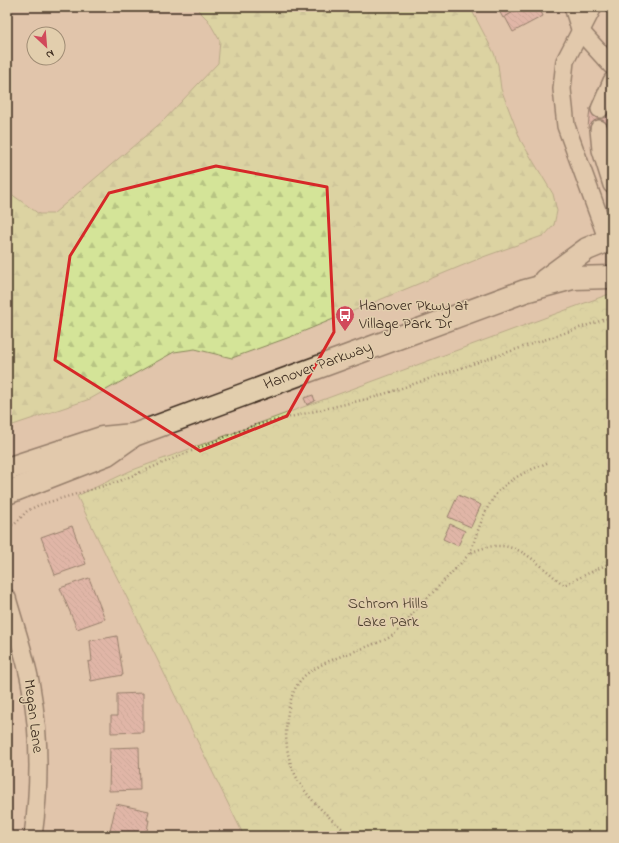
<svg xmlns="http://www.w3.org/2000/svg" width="619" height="843" font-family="'Indie Flower',sans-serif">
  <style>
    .forest { fill: url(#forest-firs); stroke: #88875b }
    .park { fill: url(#park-crowns); stroke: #88875b }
    .building { fill: url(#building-back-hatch); stroke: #3b2a1e }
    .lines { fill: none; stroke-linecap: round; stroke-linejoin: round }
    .minor-casing { stroke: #3b2a1e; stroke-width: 20 }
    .tertiary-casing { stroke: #3b2a1e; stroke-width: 25 }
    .path { stroke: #3b2a1e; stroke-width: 2.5; stroke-dasharray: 1 3; stroke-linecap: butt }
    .minor { stroke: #e2cead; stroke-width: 17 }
    .tertiary { stroke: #e2cead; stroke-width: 22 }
    .marked { fill: none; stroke: #d62828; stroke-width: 3; stroke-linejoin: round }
    .labels { text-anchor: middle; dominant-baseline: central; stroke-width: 3; stroke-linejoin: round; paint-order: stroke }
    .poi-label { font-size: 16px; fill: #3b2a1e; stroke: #e2cead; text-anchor: start }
    .street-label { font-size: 16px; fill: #3b2a1e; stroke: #e2cead }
    .park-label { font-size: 16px; fill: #4a3d2a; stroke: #e2cead }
  </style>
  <defs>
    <pattern id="forest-firs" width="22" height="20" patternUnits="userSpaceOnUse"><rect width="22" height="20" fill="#d4e498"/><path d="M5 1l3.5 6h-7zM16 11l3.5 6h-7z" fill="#b7c483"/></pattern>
    <pattern id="park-crowns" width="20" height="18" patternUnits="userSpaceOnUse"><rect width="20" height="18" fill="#d4e498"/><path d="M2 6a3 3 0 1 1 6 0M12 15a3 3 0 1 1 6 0" fill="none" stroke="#b7c483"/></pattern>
    <pattern id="building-back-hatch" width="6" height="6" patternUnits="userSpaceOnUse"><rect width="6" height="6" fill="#dea3a2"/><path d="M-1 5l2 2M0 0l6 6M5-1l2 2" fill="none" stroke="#b58583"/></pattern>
  </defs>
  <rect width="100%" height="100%" fill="#e1c5ab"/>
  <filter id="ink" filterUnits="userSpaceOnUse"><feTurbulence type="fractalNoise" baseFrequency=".025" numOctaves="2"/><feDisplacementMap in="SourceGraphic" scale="8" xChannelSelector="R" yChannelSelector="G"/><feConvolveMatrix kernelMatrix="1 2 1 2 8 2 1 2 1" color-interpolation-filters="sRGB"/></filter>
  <g filter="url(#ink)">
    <path class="forest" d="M195,7h275l24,46 4,12 3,24 20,52 32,53 4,17 -3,14 -9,10 -62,22 -193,80 -58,21 -37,-9 -21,3 -84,47 -83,28v-236l32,23h14l110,-93 55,-58 2,-22 -12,-21z"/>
    <path class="park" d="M612,293v543h-368l-167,-340 53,-25z"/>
    <g class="building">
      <path d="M497,7h25l-19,11z"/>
      <path d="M522,7h17l4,9 -30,16 -8,-15z"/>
      <path d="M590,108l22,1v21l-24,-2z"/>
      <path d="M313,395l2,6 -8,4 -3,-7z"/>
      <path d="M458,495l23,10 -10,22 -23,-10z"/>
      <path d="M450,524l15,7 -7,15 -15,-7z"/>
      <path d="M72,526l14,38 -31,11 -14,-38z"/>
      <path d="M89,578l16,41 -28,10 -17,-41z"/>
      <path d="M117,636l6,39 -32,6 -3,-19 4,-1 -2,-20z"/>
      <path d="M143,693v39l-32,1v-17h6v-22z"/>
      <path d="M139,747l1,43 -31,1 1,-43z"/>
      <path d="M116,804l33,7 -2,9h2l-3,16h-37z"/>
    </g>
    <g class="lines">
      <defs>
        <g id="minor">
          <path d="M573,7l8,25 31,34"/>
          <path d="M593,7l-28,54 -3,28 4,37 41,112"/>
          <path d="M600,109l12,-28"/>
          <path d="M599,129l2,21 11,35"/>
          <path d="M7,598c8,29 19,59 24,89 9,49 9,99 2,149"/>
        </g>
        <g id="tertiary">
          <path d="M545,280l42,-31 17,-7"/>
          <path d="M7,469l95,-31 31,-3"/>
          <path d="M7,493l100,-39 27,-19 391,-144 48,-13 38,-1"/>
        </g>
      </defs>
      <use href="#minor" class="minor-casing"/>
      <use href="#tertiary" class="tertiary-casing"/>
      <g class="path">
        <path d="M8,525h6l13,-14 12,-6 78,-23 135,-56 123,-29 237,-80"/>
        <path d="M470,553c7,-20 17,-53 33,-66 13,-12 30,-18 46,-25"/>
        <path d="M351,836c-42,-35 -73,-64 -63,-124 3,-15 7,-29 20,-39 18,-13 40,-19 61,-27 7,-3 18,-6 24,-11 9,-7 16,-17 23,-25 18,-19 36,-37 54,-57 44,-20 61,6 94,32l48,-23"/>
      </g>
      <use href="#minor" class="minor"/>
      <use href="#tertiary" class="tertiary"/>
    </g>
  </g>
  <path d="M0 0H619V843H0ZM216,166l111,21 7,145 -47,84 -87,35 -145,-91 15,-104 39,-63z" fill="#e1c5ab" fill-opacity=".55" fill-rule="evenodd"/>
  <path class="marked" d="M216,166l111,21 7,145 -47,84 -87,35 -145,-91 15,-104 39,-63z"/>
  <defs>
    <symbol id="bus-pin" viewBox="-11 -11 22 30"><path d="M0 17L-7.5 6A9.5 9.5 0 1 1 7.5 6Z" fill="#d1495b" stroke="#e2cead"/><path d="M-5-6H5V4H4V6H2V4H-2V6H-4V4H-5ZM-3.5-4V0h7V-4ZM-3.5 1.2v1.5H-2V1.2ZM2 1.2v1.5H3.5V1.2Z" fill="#fff"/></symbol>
  </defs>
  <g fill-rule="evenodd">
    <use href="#bus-pin" x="334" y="304" width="22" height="30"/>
  </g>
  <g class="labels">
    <g class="poi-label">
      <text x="359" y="306">Hanover Pkwy at<tspan x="359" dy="18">Village Park Dr</tspan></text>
    </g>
    <g class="street-label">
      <text transform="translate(318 366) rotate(-20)">Hanover Parkway</text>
      <text transform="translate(33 716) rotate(83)">Megan Lane</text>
    </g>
    <g class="park-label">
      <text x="388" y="604">Schrom Hills<tspan x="388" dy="18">Lake Park</tspan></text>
    </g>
  </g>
  <rect width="619" height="843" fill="none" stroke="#e2cead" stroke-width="24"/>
  <rect x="12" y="12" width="595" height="819" fill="none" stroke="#3b2a1e" stroke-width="1.5" filter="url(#ink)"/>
  <g transform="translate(46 46) rotate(154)"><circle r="19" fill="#e2cead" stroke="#9f8c74"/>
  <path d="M0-3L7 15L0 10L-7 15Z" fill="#d1495b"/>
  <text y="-6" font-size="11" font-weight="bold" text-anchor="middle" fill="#3b2a1e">N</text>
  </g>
</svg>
